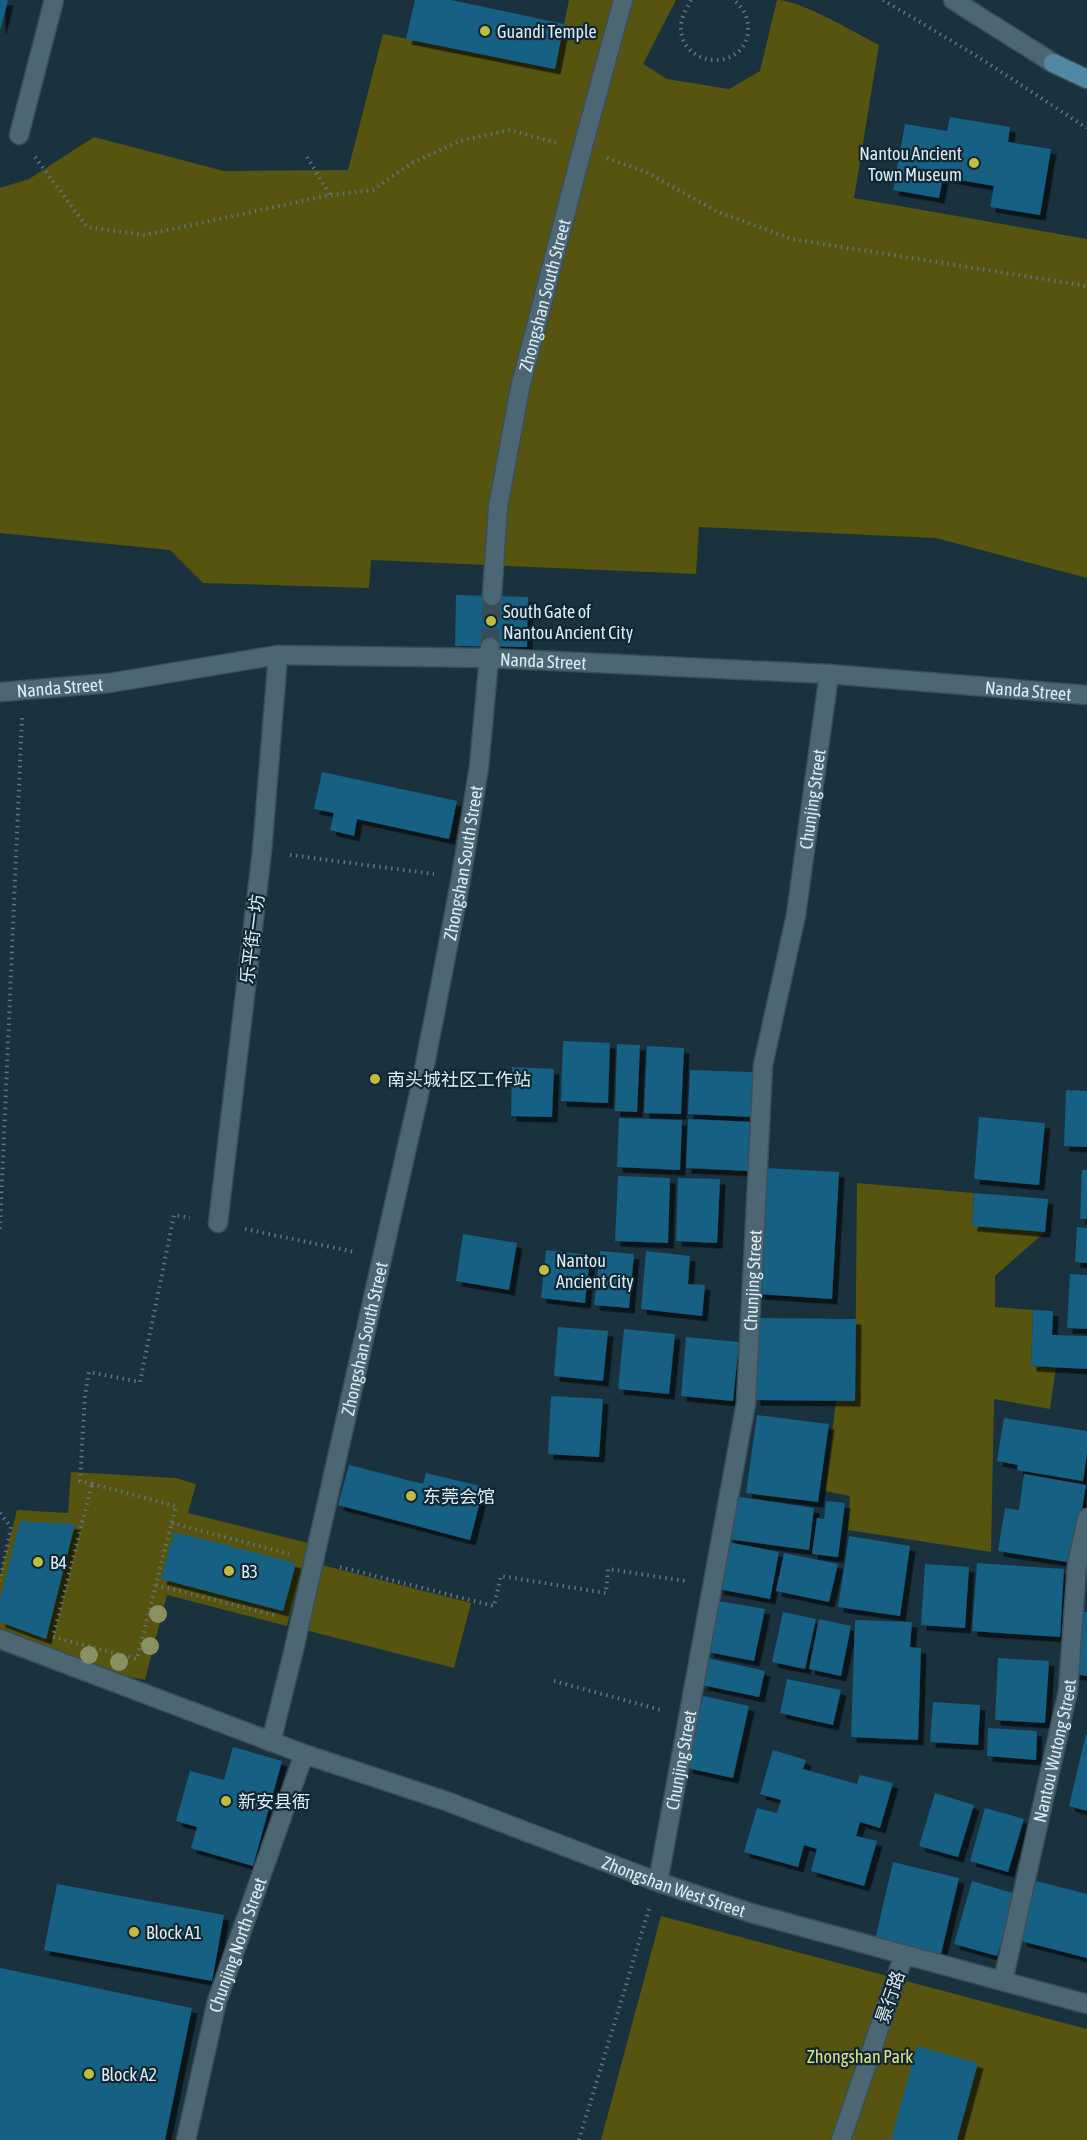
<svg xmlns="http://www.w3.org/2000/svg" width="1087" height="2140" font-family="'Asap Condensed','Noto Sans SC',sans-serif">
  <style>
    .green { fill: #56540e }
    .building { fill: #146083; filter: url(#shadow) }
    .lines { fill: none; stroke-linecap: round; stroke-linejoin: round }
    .pedestrian-tunnel { stroke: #374d59; stroke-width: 18; stroke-dasharray: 18 9; stroke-linecap: butt }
    .service-casing { stroke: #3b4f5a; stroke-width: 21 }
    .pedestrian-casing { stroke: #3b4f5a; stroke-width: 21 }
    .minor-casing { stroke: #3b4f5a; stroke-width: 21 }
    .secondary-casing { stroke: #3b4f5a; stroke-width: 21 }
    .primary-casing { stroke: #3b4f5a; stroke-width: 21 }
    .path { stroke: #617480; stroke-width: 4; stroke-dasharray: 1.5 4.5; stroke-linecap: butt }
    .service { stroke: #4d6674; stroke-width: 18 }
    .pedestrian { stroke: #4d6674; stroke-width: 18 }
    .minor { stroke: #4d6674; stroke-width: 18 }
    .secondary { stroke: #4d6674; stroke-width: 18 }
    .primary { stroke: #5388a5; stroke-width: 18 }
    .tree { fill: #899162 }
    .poi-dot { fill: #c2bd3f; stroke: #102734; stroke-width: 2 }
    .labels { text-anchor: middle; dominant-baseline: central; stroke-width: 4.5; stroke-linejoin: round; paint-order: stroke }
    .poi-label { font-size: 18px; fill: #dceaf2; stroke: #102734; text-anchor: start }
    .street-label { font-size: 18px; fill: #dceaf2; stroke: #102734 }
    .park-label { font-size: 18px; fill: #e3e07f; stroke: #102734 }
  </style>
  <defs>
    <filter id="shadow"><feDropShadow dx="5.5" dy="5.5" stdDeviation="0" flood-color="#0009"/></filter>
  </defs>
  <rect width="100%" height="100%" fill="#1a313e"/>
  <g class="green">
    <path d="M569,0h107l-33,64 24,15 62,10 31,-18 17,-71c23,0 79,33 102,45l-25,153 233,41v339l-151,-40 -237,-11 -3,47 -325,-14 -2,28 -166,-5 -33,-33 -170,-17v-345l29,-9 65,-42 130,34 124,-1 35,-136 172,35z"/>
    <path d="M857,1183l117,10 -2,32 73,7 -50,44v31l38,3 -2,56 25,1 -6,42 -56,-10 -3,153 -143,-22 2,-34 -25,-5 11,-90h19z"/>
    <path d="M71,1472l105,6 20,6 -8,29 120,30 -21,83 -120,-31 -22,85 -19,-4 -126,-48v-51l17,-67 51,3z"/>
    <path d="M322,1565l149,38 -17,65 -149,-38z"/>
    <path d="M661,1916l426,113v111h-486z"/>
  </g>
  <g class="building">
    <path d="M0,0h8l-7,28h-1z"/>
    <path d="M415,0h36l113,24 -9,45 -149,-30z"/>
    <path d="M950,117l60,10 -2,15 43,7 -11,66 -50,-8 4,-21 -51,-9 -4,21 -46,-8 12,-66 42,7z"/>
    <path d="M456,595l72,2 -1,50 -72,-1z"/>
    <path d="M322,772l135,29 -8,38 -92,-20 -3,17 -24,-6 4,-17 -20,-4z"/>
    <path d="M563,1041l47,2 -2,60 -47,-2z"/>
    <path d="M617,1044l23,1 -3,67 -22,-1z"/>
    <path d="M647,1046l37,2 -3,66 -37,-1z"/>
    <path d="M512,1067l42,2 -2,48 -41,-1z"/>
    <path d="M690,1070l63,2 -1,45 -64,-3z"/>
    <path d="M1066,1090l21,1v56l-23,-1z"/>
    <path d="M979,1117l66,6 -6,62 -65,-6z"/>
    <path d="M619,1118l63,2 -2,50 -63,-3z"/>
    <path d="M688,1119l64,3 -3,49 -63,-3z"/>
    <path d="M765,1168l74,4 -7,127 -74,-5z"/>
    <path d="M1082,1170h5v49h-7z"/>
    <path d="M618,1176l52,2 -2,65 -53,-2z"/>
    <path d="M678,1178l42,1 -3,64 -41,-2z"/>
    <path d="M974,1193l74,6 -3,33 -73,-6z"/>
    <path d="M1077,1227l10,1v35l-12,-1z"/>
    <path d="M463,1234l54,9 -8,47 -53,-9z"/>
    <path d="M546,1250l44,5 -5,48 -44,-5z"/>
    <path d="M600,1251l34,3 -5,54 -35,-3z"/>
    <path d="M646,1251l44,5 -2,28 17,1 -3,31 -61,-7z"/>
    <path d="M1070,1274l17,1v54l-20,-1z"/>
    <path d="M1033,1310l20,1 -1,24 35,1v33l-56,-3z"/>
    <path d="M755,1318l101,1 -1,82 -100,-1z"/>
    <path d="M558,1327l50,4 -5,50 -49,-5z"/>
    <path d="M624,1329l51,5 -6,60 -51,-5z"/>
    <path d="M686,1337l53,5 -6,59 -52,-5z"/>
    <path d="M551,1396l52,3 -4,58 -51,-3z"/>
    <path d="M757,1415l72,9 -11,78 -72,-9z"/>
    <path d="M1004,1418l83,13v22l-4,28 -66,-11 1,-5 -21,-4z"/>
    <path d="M349,1465l74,19 3,-11 58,14 -14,53 -132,-35z"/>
    <path d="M1024,1474l62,11 -13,78 -75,-12 7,-43 14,2z"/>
    <path d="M733,1496l81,12 -5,42 -81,-11z"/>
    <path d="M826,1501l19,2 -7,54 -26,-3 5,-36 7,1z"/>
    <path d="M20,1521l55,3 -29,115 -46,-17v-23z"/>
    <path d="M174,1532l122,31 -13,48 -122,-32z"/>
    <path d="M849,1536l61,10 -10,70 -62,-9z"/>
    <path d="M727,1542l52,10 -9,47 -52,-10z"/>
    <path d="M784,1553l54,11 -9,38 -53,-11z"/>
    <path d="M977,1563l87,6 -4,68 -88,-6z"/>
    <path d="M925,1564l44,3 -4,61 -44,-3z"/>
    <path d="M718,1601l47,8 -11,52 -46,-9z"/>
    <path d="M783,1612l33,7 -11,50 -33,-7z"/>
    <path d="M1082,1612h5v64l-13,-2z"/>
    <path d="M819,1619l32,7 -10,50 -32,-7z"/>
    <path d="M855,1620l57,2 -2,25 11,1 -3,92 -67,-3z"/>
    <path d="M707,1658l58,13 -6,26 -57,-12z"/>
    <path d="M998,1658l51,3 -4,62 -50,-3z"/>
    <path d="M787,1679l54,11 -8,35 -53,-12z"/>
    <path d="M703,1696l46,10 -16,72 -46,-10z"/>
    <path d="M933,1702l47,3 -2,40 -48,-3z"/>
    <path d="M988,1728l49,3 -1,29 -49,-4z"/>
    <path d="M1086,1734h1v77l-18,-5z"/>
    <path d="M233,1747l49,14 -29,105 -62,-18 6,-21 -21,-6 14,-50 34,9z"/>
    <path d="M773,1750l33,10 -3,9 54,15 3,-9 33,8 -13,45 -20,-6 -4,14 21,5 -13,45 -53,-15 6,-22 -13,-4 -6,22 -54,-15 13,-44 20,5 4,-13 -21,-6z"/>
    <path d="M935,1793l39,12 -16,52 -39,-11z"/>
    <path d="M985,1808l39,11 -16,53 -38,-11z"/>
    <path d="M893,1862l66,16 -18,76 -66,-14z"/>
    <path d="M972,1881l44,13 -19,62 -43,-12z"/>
    <path d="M1036,1881l51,13v64l-66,-17z"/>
    <path d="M57,1884l167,31 -12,66 -168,-31z"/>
    <path d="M0,1968l192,40 -27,132h-165z"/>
    <path d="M917,2046l61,17 -21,77h-66z"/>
  </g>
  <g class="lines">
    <path class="pedestrian-tunnel" d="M490,647l2,-51"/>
    <defs>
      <path id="service" d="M841,2140l63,-185"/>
      <g id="pedestrian">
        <path id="s1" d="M492,596l6,-89 22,-119 62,-238 41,-150"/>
        <path id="s2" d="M271,1742l23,-93 127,-564 40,-207 18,-111 11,-120"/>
        <path id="s3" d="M186,2140l31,-139 87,-247"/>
      </g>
      <g id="minor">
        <path d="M19,135l35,-135"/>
        <path id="s4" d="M0,692l109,-9 169,-28 212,3 339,16 258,21"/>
        <path d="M218,1223l44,-372 16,-196"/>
        <path id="s5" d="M0,1639l304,115 142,47 212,81 93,31 336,91"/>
        <path id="s6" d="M658,1882l88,-479 17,-338 33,-150 33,-241"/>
        <path id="s7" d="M1003,1981l65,-290 9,-126 10,-47"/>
      </g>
      <path id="secondary" d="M953,0l100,63"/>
      <path id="primary" d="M1053,63l34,16"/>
    </defs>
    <use href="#service" class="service-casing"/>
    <use href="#pedestrian" class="pedestrian-casing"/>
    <use href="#minor" class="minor-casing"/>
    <use href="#secondary" class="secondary-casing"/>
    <use href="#primary" class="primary-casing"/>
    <g class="path">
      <path d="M691,0c-4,8 -10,17 -10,26 -2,41 62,47 67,6 1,-13 -4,-23 -14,-32"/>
      <path d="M883,0l92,55 112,73"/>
      <path d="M35,157l52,70 58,8 185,-40 43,-5 39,-27 48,-22 50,-11 47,13"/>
      <path d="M307,157l23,38"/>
      <path d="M607,158l39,14 72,40 74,27 295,47"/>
      <path d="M290,855l144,19"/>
      <path d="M0,1229l22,-512"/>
      <path d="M245,1229l110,23"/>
      <path d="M92,1484l-12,-3 5,-86 4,-23 51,10 34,-167 16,3"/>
      <path d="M92,1484l84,22 -39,153 -84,-22z"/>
      <path d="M0,1513l11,14 -11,54"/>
      <path d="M172,1523l117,31"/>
      <path d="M340,1567l154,39 7,-30 105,17 2,-24 77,12"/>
      <path d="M156,1585l118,30"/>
      <path d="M554,1681l107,29"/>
      <path d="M579,2140l70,-231"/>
    </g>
    <use href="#service" class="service"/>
    <use href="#pedestrian" class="pedestrian"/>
    <use href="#minor" class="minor"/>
    <use href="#secondary" class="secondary"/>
    <use href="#primary" class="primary"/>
  </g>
  <g class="tree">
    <circle cx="158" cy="1614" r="9"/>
    <circle cx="150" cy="1646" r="9"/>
    <circle cx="89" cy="1655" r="9"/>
    <circle cx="119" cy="1662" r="9"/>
  </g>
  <g class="poi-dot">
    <circle cx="485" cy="31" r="6"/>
    <circle cx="974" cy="163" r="6"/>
    <circle cx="491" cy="621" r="6"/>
    <circle cx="375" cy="1079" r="6"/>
    <circle cx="544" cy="1270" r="6"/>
    <circle cx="411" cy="1496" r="6"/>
    <circle cx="38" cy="1562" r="6"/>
    <circle cx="229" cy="1571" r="6"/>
    <circle cx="226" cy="1801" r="6"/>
    <circle cx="134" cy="1932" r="6"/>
    <circle cx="89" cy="2074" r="6"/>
  </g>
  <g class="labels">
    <g class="poi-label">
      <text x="497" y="31">Guandi Temple</text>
      <text x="962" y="153" text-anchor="end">Nantou Ancient<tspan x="962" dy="21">Town Museum</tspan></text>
      <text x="503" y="611">South Gate of<tspan x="503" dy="21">Nantou Ancient City</tspan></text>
      <text x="387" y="1079">南头城社区工作站</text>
      <text x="556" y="1260">Nantou<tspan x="556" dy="21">Ancient City</tspan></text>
      <text x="423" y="1496">东莞会馆</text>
      <text x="50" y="1562">B4</text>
      <text x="241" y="1571">B3</text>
      <text x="238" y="1801">新安县衙</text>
      <text x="146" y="1932">Block A1</text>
      <text x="101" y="2074">Block A2</text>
    </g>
    <g class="street-label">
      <text stroke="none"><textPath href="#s1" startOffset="306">Zhongshan South Street</textPath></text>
      <text stroke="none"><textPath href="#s4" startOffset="546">Nanda Street</textPath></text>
      <text stroke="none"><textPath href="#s4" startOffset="60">Nanda Street</textPath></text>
      <text stroke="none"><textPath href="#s4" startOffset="1032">Nanda Street</textPath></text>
      <text stroke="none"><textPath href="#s6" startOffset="1096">Chunjing Street</textPath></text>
      <text stroke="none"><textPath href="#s2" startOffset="900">Zhongshan South Street</textPath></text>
      <text transform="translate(252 939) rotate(-83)">乐平街一坊</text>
      <text stroke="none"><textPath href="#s6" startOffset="610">Chunjing Street</textPath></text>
      <text stroke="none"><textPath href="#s2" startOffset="414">Zhongshan South Street</textPath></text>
      <text stroke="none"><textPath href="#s7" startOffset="236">Nantou Wutong Street</textPath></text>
      <text stroke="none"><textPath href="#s6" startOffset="124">Chunjing Street</textPath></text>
      <text stroke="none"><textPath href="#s5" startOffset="718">Zhongshan West Street</textPath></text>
      <text stroke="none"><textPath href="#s3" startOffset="202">Chunjing North Street</textPath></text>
      <text transform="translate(890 1997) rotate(-71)">景行路</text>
    </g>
    <g class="park-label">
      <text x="860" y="2056">Zhongshan Park</text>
    </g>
  </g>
</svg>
